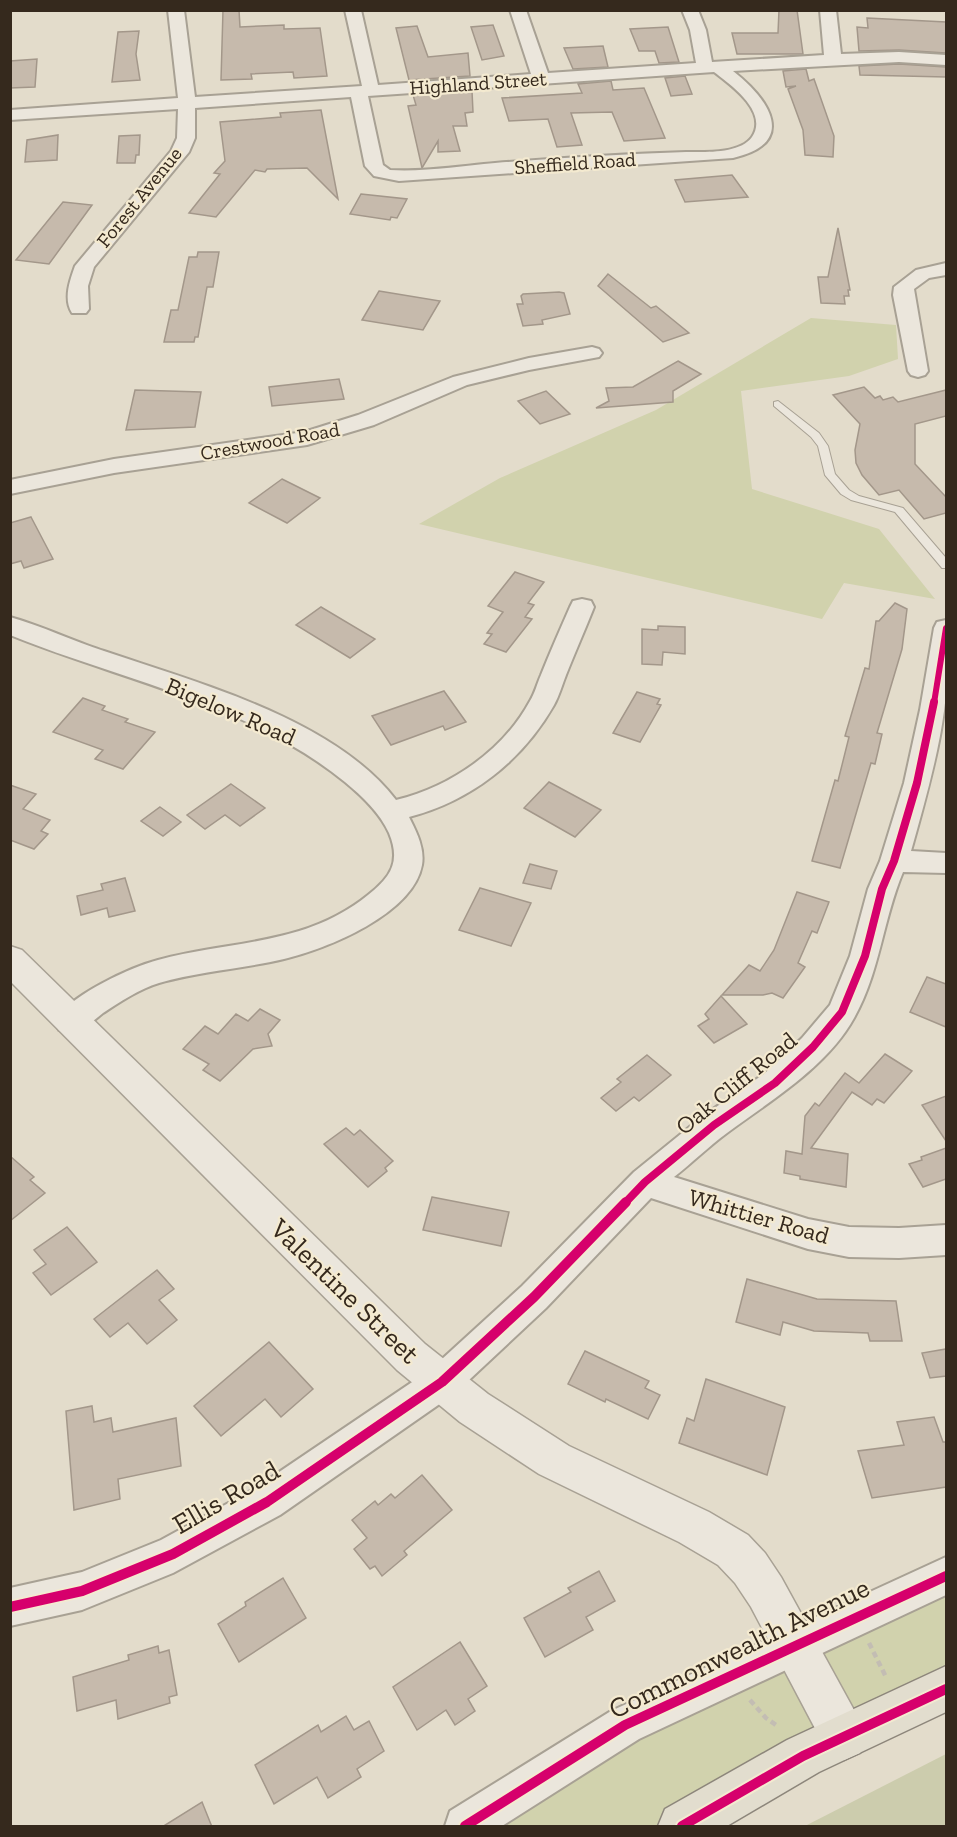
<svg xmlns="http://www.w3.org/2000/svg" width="957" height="1837" font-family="'Zilla Slab',serif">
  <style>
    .green { fill: #d1d2ad }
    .cemetery { fill: #ccccad }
    .building { fill: #c6baac; stroke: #a3978a; stroke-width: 1.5 }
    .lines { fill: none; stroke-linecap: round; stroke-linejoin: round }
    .service-casing { stroke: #a8a194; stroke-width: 2 }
    .minor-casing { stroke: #a8a194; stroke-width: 4 }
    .tertiary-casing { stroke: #a8a194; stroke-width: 3 }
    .primary-casing { stroke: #8d867b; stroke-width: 3 }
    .path { stroke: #c3bdb3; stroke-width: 4.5; stroke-dasharray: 6 4; stroke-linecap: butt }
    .service { fill: #ebe6dc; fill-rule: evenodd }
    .minor { fill: #ebe6dc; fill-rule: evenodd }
    .tertiary { fill: #ebe6dc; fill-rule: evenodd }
    .primary { fill: #e2ddce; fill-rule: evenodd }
    .cycleway-far2-casing { stroke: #f4ead0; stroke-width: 9 }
    .cycleway-far1-casing { stroke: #f4ead0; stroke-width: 11 }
    .cycleway-casing { stroke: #f4ead0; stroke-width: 14 }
    .cycleway-far2 { stroke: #d6006c; stroke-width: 6 }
    .cycleway-far1 { stroke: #d6006c; stroke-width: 8 }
    .cycleway { stroke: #d6006c; stroke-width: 10 }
    .labels { text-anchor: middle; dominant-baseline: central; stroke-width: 4.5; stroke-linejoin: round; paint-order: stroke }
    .far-street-label { font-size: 20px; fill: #35291d; stroke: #f4ead0 }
    .street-label { font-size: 24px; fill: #35291d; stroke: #f4ead0 }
    .near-street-label { font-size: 28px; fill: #35291d; stroke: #f4ead0 }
  </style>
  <rect width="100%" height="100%" fill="#e3dccb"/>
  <g class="green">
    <path d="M811,318l85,7 2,34 -49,17 -108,15 11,98 127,40 56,70 -91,-16 -22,36 -403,-95 81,-46 156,-68z"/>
    <path d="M946,1576v113l-35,16 -189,97 -40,24h-217l160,-101z"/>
  </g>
  <path class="cemetery" d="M946,1754v72h-141z"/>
  <g class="building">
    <path d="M223,10h16l1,17 44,-2v4l36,-1 7,48 -33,2 -1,-6 -42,2 1,5 -31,1z"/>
    <path d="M779,10h18l6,44h-66l-5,-21h46z"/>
    <path d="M867,18l79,4v31l-47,-3 -40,1 -2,-24 11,1z"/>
    <path d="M493,25l11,31 -22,4 -11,-33z"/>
    <path d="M417,26l11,31 40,-4 2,23 -61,4 -13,-52z"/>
    <path d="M668,27l11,35 -20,1 -4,-12h-16l-9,-22z"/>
    <path d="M139,31l-3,23 4,26 -28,2 6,-50z"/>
    <path d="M603,46l5,21 -35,2 -9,-21z"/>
    <path d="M37,59l-2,28 -25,1v-27z"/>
    <path d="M899,64l47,3v10l-86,-2 -1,-9z"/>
    <path d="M806,69l3,12 5,-2 20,57 -1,21 -28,-2 -2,-25 -15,-41 8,-3 -10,1 -3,-16z"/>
    <path d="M685,76l7,18 -21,2 -6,-18z"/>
    <path d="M611,81l2,9 31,-2 21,50 -41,3 -12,-29 -41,1 11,32 -25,2 -9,-28 -39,2 -7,-23 80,-5 -4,-9z"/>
    <path d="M472,91l1,21 -8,1 2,13h-14l7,25 -22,1v-11l-16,27 -14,-62 8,-1 -3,-10z"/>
    <path d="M321,110l17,89 -31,-31 -40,1 -2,3 -10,-2 -39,47 -27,-4 31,-39 -6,-1 11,-12 -5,-39 61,-5 -1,-4z"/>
    <path d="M58,135l-1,25 -32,2 2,-22z"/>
    <path d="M140,135l-1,20h-3l-1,8h-18l2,-27z"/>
    <path d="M732,175l16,22 -63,5 -10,-22z"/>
    <path d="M361,194l46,5 -10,19 -6,-1 -1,3 -40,-6z"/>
    <path d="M63,202l29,3 -43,59 -33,-4z"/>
    <path d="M838,228l12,62h-2l1,6h-5l1,8 -24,-1 -3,-26h10z"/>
    <path d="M198,252h21l-6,35h-6l-9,50h-3l-1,5h-30l7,-32h7l11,-53h8z"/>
    <path d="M608,274l43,34 5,-2 33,27 -26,9 -65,-56z"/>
    <path d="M379,291l61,10 -17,29 -61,-10z"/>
    <path d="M559,292l5,1 6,21 -28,6 1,4 -20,2 -6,-22h6l-2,-8 2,-2z"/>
    <path d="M678,361l23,13 -28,17v11l-77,6 13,-7 -3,-13 27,-1z"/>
    <path d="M339,379l5,20 -72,7 -3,-19z"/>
    <path d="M864,387l11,11 5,-2 3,4 10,-3 5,5 48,-12v26l-31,8v40l31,33v16l-22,6 -25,-29 -20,5 -17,-20 -6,-12 -1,-13 5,-26 -27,-29z"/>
    <path d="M135,390l66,2 -6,35 -69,3z"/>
    <path d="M546,391l24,23 -30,10 -22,-23z"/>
    <path d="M282,479l38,19 -33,25 -38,-20z"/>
    <path d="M31,517l22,42 -29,9 -3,-7 -11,3v-41z"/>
    <path d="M515,572l29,10 -16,21 6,2 -9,12 7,2 -26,33 -22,-8 8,-10 -5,-1 16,-21 -15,-6z"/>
    <path d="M895,603l12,6 -5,40 -25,84 5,1 -7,30 -4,-1 -31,105 -28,-7 23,-81 3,1 11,-44 -4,-1 20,-68 4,1 7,-48h3z"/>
    <path d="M321,607l54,32 -25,19 -54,-33z"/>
    <path d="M658,626l27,1v27l-22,-2 -1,13 -20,-1v-35l16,1z"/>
    <path d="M444,691l22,31 -21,8 -2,-4 -52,19 -19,-29z"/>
    <path d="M637,692l23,7 -3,5 4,1 -21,37 -27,-9z"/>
    <path d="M83,698l22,8 -3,4 26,9 -3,3 30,10 -32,37 -28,-10 8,-9 -50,-18z"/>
    <path d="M549,782l52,28 -26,27 -51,-29z"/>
    <path d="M231,784l34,24 -25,18 -15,-11 -20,14 -18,-14z"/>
    <path d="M10,785l26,9 -13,15 27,11 -9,11 7,3 -14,15 -24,-9z"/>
    <path d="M160,807l21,15 -18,14 -22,-15z"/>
    <path d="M530,864l27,7 -6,18 -28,-6z"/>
    <path d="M125,878l10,33 -26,6 -2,-9 -26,7 -4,-19 26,-6 -2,-6z"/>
    <path d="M480,888l51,15 -20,43 -52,-16z"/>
    <path d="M797,892l32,10 -12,31 -5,-2 -14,32 7,4 -22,31 -11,-5 -9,2h-41l27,-30 11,6 14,-21z"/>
    <path d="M927,977l19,7v43l-36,-15z"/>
    <path d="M721,996l26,28 -33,19 -16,-17 11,-7 -4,-5z"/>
    <path d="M260,1009l20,11 -12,14 4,12 -19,3 -33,32 -17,-11 6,-6 -26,-15 22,-23 13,8 18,-20 12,7z"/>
    <path d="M885,1054l27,17 -28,32 -7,-4 -5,6 -20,-13 -41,56 37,6 -2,33 -46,-8v-3l-16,-3 2,-22 16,3 3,-38 10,-13 4,3 26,-33 14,10z"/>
    <path d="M647,1055l24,20 -32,26 -5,-4 -18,14 -15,-13 20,-16 -4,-3z"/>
    <path d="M946,1096v45l-24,-36z"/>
    <path d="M346,1128l8,7 6,-5 33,31 -8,7 2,3 -19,16 -44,-43z"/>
    <path d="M946,1148v31l-23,8 -14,-23 13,-4 -1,-3z"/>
    <path d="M10,1156l24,21 -4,3 15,13 -35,28z"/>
    <path d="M432,1197l77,15 -8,34 -78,-16z"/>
    <path d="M67,1227l30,35 -46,33 -18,-22 13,-9 -12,-14z"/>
    <path d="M157,1270l17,19 -15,11 18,20 -30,24 -19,-21 -18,14 -16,-18z"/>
    <path d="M747,1279l70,20 79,2 6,40h-32l-2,-8 -54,-2 -31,-9 -3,13 -44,-13z"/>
    <path d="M269,1342l44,47 -32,28 -16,-18 -44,37 -27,-30z"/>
    <path d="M946,1349v27l-16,2 -8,-25z"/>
    <path d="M585,1351l64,30 -4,7 15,7 -12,24 -42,-20 -1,3 -37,-18z"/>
    <path d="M706,1379l79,28 -18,68 -88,-32 8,-25 7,3z"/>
    <path d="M92,1406l2,16 17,-4 2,14 63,-14 5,48 -63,13 2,20 -46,11 -8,-99z"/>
    <path d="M934,1417l9,25h3v45l-74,11 -14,-47 46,-6 -7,-23z"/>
    <path d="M422,1475l30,35 -48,41 3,4 -25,21 -7,-10 -5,3 -16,-20 13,-11 -15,-18 23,-19 3,4 13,-11 4,4z"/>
    <path d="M599,1571l16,30 -29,16 7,13 -48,27 -21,-39 47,-26 -3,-4z"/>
    <path d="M283,1578l23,40 -67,44 -21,-38 28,-18 -1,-4z"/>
    <path d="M460,1642l27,44 -19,13 7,12 -20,14 -9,-15 -29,20 -24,-43z"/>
    <path d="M158,1646l1,7 10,-3 8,45 -8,2 1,6 -52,16 -2,-19 -39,11 -4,-34 56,-17 -1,-5z"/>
    <path d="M346,1716l8,14 15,-9 15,30 -27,18 4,8 -33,21 -11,-21 -43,27 -19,-39 63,-40 3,7z"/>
    <path d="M202,1802l10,25h-50z"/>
  </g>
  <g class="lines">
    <defs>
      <path id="service" d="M778,401l41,32 9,13 7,28 14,16 10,6 44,12 43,50v10h-4l-47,-56 -44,-12 -10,-6 -16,-19 -7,-29 -7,-9 -37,-31v-4z"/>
      <g id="minor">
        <path d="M168,10h16l11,87 167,-11 -17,-76h16l17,75 153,-11 -21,-64h16l22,63 148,-10 -6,-33 -8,-20h16l8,20 6,32 112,-7 -4,-45h16l5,44 58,-2 47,3v10l-47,-3 -166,9c37,29 65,72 0,87l-334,23 -25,-5 -9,-10 -14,-69 -156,11v30l-6,14 -95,115 -6,19 1,23 -3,4h-14c-9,-14 -2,-33 3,-47l96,-115 6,-13 1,-29 -168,11v-10l168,-12zM714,72c17,13 55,40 38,65 -12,17 -48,15 -66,15 -64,2 -127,6 -191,11 -34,3 -71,9 -105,7l-7,-5 -15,-69z"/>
        <path d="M946,263v12l-17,3 -15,11 14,82 -3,4 -7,2 -7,-2 -3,-4 -15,-76 1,-8 22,-17z"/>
        <path d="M592,347l7,2 3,4 -3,4 -70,13 -62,15 -93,40 -67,20 -193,28 -104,21v-14l104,-21 190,-27 54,-17 95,-38 76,-19z"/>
        <path d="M582,599l9,2 3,6c-9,23 -19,45 -28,68 -4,10 -7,21 -12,30 -32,56 -83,96 -145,112 7,14 16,31 13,48 -9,49 -95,84 -138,94 -41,10 -84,12 -125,24 -20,6 -39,19 -56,30 -9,7 -19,17 -31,19 -4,1 -8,-1 -13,-2l-4,-9c13,-25 76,-54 103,-61 74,-20 147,-14 210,-65 23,-18 33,-33 21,-62 -9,-20 -27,-37 -44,-51 -97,-79 -222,-101 -335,-147v-18c32,9 63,24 94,34 94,32 230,68 292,149 54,-13 107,-49 134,-99 5,-8 7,-17 11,-26 9,-23 19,-45 29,-68l3,-6z"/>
        <path d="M946,620c9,79 -14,156 -35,231l35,2v20l-43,-1c-20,47 -23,100 -49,146 -27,49 -84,83 -127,115 -19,14 -35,30 -53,44l134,42 41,8 50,1 47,-3v30l-47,3 -50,-1 -41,-8 -157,-51 -105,110 -92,86 -174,121 -107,58 -91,37 -72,16v-38l72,-16 79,-32 93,-51 176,-119 92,-84 112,-114 69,-56 61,-42 38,-36 28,-33 20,-49 18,-67 12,-28 24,-78 16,-73 14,-82 3,-6z"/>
        <path d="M946,1557v38l-307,144 -137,87h-57l5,-15 161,-100z"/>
      </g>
      <path id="tertiary" d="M10,946l12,4 403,394 63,50 81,52 140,66 39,23 17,18 16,24 79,144 7,16 -7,16 -16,7 -16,-7 -77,-146 -16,-24 -17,-18 -39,-23 -140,-68 -79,-52 -63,-52 -387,-389z"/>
      <path id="primary" d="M946,1666v46l-127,60 -92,54h-69l7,-17 122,-69z"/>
    </defs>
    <use href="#service" class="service-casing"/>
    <use href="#minor" class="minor-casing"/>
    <use href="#tertiary" class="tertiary-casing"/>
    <use href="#primary" class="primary-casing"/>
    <g class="path">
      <path d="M869,1643l17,34"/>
      <path d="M750,1700l16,18 10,7"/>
    </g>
    <use href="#service" class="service"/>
    <use href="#minor" class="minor"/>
    <use href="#tertiary" class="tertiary"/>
    <use href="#primary" class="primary"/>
    <defs>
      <path id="cycleway-far2" d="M934,703l12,-75"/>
      <path id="cycleway-far1" d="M625,1203l20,-21 69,-57 61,-42 38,-36 29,-35 23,-56 17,-67 12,-28 23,-78 17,-81"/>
      <g id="cycleway">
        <path d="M10,1607l72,-16 91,-37 94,-52 175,-120 92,-85 92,-95"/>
        <path d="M465,1826l160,-101 321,-149"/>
        <path d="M682,1826l121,-70 143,-67"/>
      </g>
    </defs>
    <use href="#cycleway-far2" class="cycleway-far2-casing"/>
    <use href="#cycleway-far1" class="cycleway-far1-casing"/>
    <use href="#cycleway" class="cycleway-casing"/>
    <use href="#cycleway-far2" class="cycleway-far2"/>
    <use href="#cycleway-far1" class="cycleway-far1"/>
    <use href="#cycleway" class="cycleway"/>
  </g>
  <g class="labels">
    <g class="far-street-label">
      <text transform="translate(478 83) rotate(-4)">Highland Street</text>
      <text transform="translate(575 163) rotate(-4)">Sheffield Road</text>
      <text transform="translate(139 197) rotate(-51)">Forest Avenue</text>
      <text transform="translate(270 441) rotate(-10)">Crestwood Road</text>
    </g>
    <g class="street-label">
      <text transform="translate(231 711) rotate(23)">Bigelow Road</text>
      <text transform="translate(736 1083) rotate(-39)">Oak Cliff Road</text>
      <text transform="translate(759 1216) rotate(16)">Whittier Road</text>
    </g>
    <g class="near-street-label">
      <text transform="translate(345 1291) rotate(44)">Valentine Street</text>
      <text transform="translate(226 1497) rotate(-30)">Ellis Road</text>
      <text transform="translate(739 1648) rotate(-26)">Commonwealth Avenue</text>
    </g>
  </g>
  <rect width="957" height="1837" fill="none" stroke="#35291d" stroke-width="24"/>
</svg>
